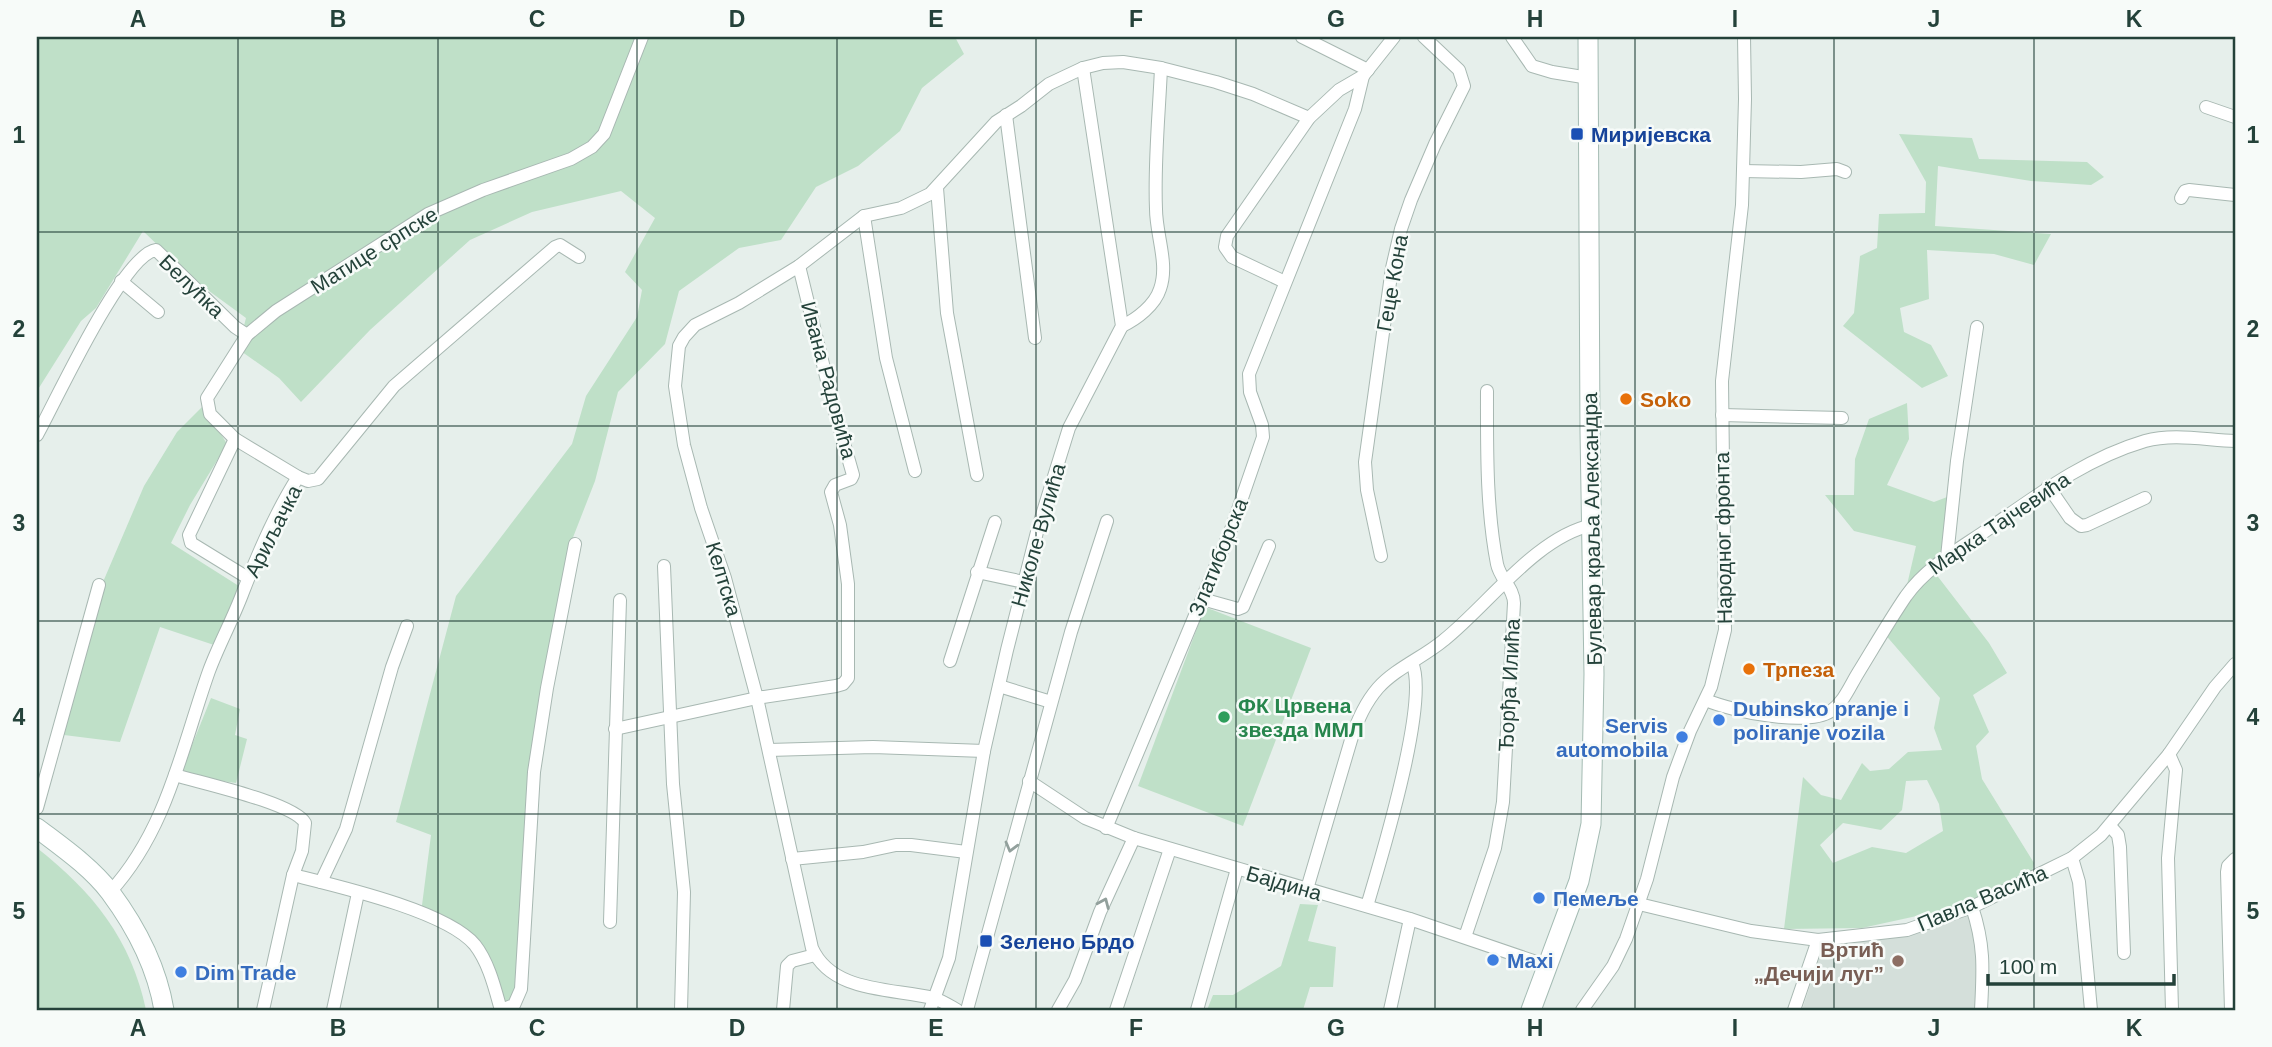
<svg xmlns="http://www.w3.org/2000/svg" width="2272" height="1047" font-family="Helvetica,sans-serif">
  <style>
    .built { fill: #d4dfda }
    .green { fill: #bfe0c8; fill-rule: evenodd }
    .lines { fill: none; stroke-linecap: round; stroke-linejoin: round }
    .minor-casing { stroke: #a8b8b2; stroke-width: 14 }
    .secondary-casing { stroke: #a4bbb3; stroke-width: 21 }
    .minor { stroke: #fff; stroke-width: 12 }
    .secondary { stroke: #fff; stroke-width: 19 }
    .oneway { stroke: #92a09c }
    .grid { fill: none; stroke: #24423a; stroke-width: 2; stroke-opacity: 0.55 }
    .transit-dot { fill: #1a4fb4; stroke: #f7fbf9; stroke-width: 2.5 }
    .food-dot { fill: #e8710a; stroke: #f7fbf9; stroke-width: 2.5 }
    .leisure-dot { fill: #2e9e5b; stroke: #f7fbf9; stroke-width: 2.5 }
    .shop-dot { fill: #3f7fe0; stroke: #f7fbf9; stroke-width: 2.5 }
    .education-dot { fill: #8d6e63; stroke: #f7fbf9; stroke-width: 2.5 }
    .labels { text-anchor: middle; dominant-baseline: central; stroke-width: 5; stroke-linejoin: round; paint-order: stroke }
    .transit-label { font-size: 21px; font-weight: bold; fill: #164399; stroke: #f7fbf9; text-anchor: start }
    .street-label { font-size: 21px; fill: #24423a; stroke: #f7fbf9 }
    .food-label { font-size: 21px; font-weight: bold; fill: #c56008; stroke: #f7fbf9; text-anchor: start }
    .leisure-label { font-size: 21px; font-weight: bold; fill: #27864d; stroke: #f7fbf9; text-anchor: start }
    .shop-label { font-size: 21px; font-weight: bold; fill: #366cbe; stroke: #f7fbf9; text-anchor: start }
    .education-label { font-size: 21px; font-weight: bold; fill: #785e54; stroke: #f7fbf9; text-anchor: end }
    .neatline { fill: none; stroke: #24423a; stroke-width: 2.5 }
    .grid-label { font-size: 23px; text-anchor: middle; font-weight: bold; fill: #24423a }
  </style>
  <rect width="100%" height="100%" fill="#e6efeb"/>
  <path class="built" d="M1970,914l10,61 -4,35h-174l22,-66z"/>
  <g class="green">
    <path d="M37,37h918l9,17 -42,34 -22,43 -42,35 -42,21 -35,53 -42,8 -60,43 -14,53 -47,48 -23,89 -23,59 -34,201 -20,258 -17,11 -23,-61 -57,-36 10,-78 -35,-13 60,-226 116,-152 14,-48 51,-79 5,-27 -17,-18 30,-54 -34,-27 -89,21 -62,28 -100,90 -69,72 -22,-24 -41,-29 8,-31 -52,-38 -51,-49 -47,77 -15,13 -44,70z"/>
    <path d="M1899,134l73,4 7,21 108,3 17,15 -13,8 -60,-4 -93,-15 -3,60 116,8 -17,31 -40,-11 -67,-4 2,49 -29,9 4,24 27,13 17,31 -26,12 -79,-62 11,-13 6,-57 17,-8 2,-34 46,-1 1,-31z"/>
    <path d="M208,401l3,17 16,26 -37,61 -19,38 71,45 -25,58 -57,-19 -40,115 -56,-7 36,-146 44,-103 33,-54z"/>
    <path d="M1907,403l2,36 -22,46 47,17 21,-8 -8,63 -15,12 57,74 18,30 -34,22 16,37 -13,14 6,33 52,84 -2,9 -65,30 -23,8 -82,18 -78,1 19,-152 18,18 20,5 21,-37 8,8 19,-2 19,-17 34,-2 -8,-22 6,-30 -57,-66 21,-34 12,-52 -62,-15 -29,-36h29l1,-36 14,-40zM1927,780l12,24 4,27 -37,22 -34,-6 -39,16 -13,-18 23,-22 38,7 21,-20 4,-29z"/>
    <path d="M1205,607l106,41 -68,178 -105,-40z"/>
    <path d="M211,698l29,11 -5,26 12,4 -11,44 -56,-8z"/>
    <path d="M37,848c56,44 94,91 109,162h-109z"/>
    <path d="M1300,904l18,1 -10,36 28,6 -3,40h-23l-7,23h-96l6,-15h20l48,-29z"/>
  </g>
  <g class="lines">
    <defs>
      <g id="minor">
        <path d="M1302,37l66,33"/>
        <path d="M1512,37l20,29 20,6 37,6"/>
        <path d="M2206,107l29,10"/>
        <path d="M1006,115l29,223"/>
        <path d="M1743,171l58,1 36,-3 8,3"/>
        <path d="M937,188l10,125 30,162"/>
        <path d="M2181,198l4,-7 4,-1 46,5"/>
        <path d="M864,216l22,142 29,113"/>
        <path d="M579,257l-19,-12 -5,2 -161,139 -76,93 -10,2 -10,-4 -63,-38 -25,-25 -3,-16 40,-63 29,-24 152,-97 55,-24 88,-31 21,-12 12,-13 38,-97"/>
        <path d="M121,281l37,31"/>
        <path d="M1285,282l-53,-25 -7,-10 2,-11 82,-118 30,-28 24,-14 31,-39"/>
        <path d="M1122,326c15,-7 33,-21 38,-37 9,-25 -4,-54 -4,-80 -2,-47 3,-94 5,-141"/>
        <path d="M1722,415l120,3"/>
        <path d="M37,435c18,-32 86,-181 119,-185l79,77 12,8"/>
        <path d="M235,439l-46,96 2,8 57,35"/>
        <path d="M2048,486l22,32 11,8 6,-1 58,-27"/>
        <path d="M1381,556l-14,-66 -2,-28 27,-194 9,-39 10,-29 24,-56 29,-58 -5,-16 -35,-33"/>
        <path d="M1947,557l10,-96 20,-134"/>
        <path d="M664,566l9,218 11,108 -3,118"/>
        <path d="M977,572l47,10"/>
        <path d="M1202,599l36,10 5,-2 26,-61"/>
        <path d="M950,661l45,-139"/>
        <path d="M999,686l52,16"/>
        <path d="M1706,700c25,11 101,27 125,11 13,-9 19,-25 27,-38 16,-26 31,-52 48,-77 20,-28 50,-45 78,-64 51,-35 100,-73 161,-91 28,-8 61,-1 90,0"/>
        <path d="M615,729l142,-31 79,-12 7,-2 5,-6v-94l-8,-59 -9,-33 4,-7 16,-6 2,-4 -21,-74 -33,-135"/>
        <path d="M769,750l104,-3 111,4"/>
        <path d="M2169,754l7,16 -8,88 4,152"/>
        <path d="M175,775c26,8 119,28 130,48l-3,28 -9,24 -30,135"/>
        <path d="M1029,781l56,37 49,20 276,81 138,47"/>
        <path d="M37,808l62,-223"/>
        <path d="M2110,826l8,9 2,12 4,106"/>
        <path d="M1106,828l126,-301 31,-90 -1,-12 -12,-33 -1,-18 106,-265 8,-33"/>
        <path d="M2072,858l7,24 12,128"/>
        <path d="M792,859l71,-7 33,-7h15l55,7"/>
        <path d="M293,875c44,11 154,36 182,70 14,18 20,44 26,65"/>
        <path d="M321,882l25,-53 46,-162 15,-41"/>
        <path d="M1307,889l44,-149c6,-19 14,-37 27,-52 18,-20 46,-31 66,-48 44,-35 92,-103 148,-115"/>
        <path d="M110,892c57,-62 72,-145 99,-221 10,-27 24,-52 34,-79 15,-39 32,-79 55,-115"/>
        <path d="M1639,904l112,27 67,9 89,-10 65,-23 100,-49 29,-23 68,-81 46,-67 20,-23"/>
        <path d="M1367,906c13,-44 63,-205 45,-243"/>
        <path d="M1972,907c13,39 11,63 9,103"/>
        <path d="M610,922l10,-322"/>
        <path d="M1465,937l30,-89 8,-46 11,-199c0,-15 -14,-24 -17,-39 -11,-57 -10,-116 -10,-173"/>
        <path d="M333,1010l25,-117"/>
        <path d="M501,1010l13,-5 7,-16 13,-217 13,-84 28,-144"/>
        <path d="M783,1010l4,-44 5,-5 23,-6"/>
        <path d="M930,1010l19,-52 35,-207 23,-101 31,-122 31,-100 53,-102 -39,-258"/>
        <path d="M957,1010c-7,-4 -16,-10 -24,-12 -41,-10 -101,-5 -121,-50l-55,-250 -32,-120 -24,-70 -17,-63 -9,-59 4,-40 5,-9 11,-12 44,-22 60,-37 65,-50 37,-8 29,-14 66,-72 25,-16 28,-22 34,-16 20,-5 20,-1 38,6 55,14 37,12 56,24"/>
        <path d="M967,1010l104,-378 36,-111"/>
        <path d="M1058,1010l17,-30 25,-68 34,-74"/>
        <path d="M1116,1010l54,-161"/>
        <path d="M1197,1010l40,-141"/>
        <path d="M1390,1010l20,-91"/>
        <path d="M1582,1010l31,-44 13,-27 21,-60 26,-102 17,-46 21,-44 14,-57 -3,-249 20,-176 3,-106 -1,-62"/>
        <path d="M1794,1010l24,-70"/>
        <path d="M2231,1010l-4,-138 1,-6 7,-7"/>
      </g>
      <g id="secondary">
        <path d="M37,828c25,19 54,39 73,64 26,35 47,76 54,118"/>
        <path d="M1531,1010l48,-129 12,-57 3,-150 -4,-243 -2,-394"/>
      </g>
    </defs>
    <use href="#minor" class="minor-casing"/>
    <use href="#secondary" class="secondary-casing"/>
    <use href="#minor" class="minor"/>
    <use href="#secondary" class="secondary"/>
  </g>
  <defs><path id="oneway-chevron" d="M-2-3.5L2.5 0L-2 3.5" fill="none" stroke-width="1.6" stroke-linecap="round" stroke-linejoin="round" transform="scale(1.75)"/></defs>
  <g class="oneway">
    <use href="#oneway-chevron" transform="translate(1011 847) rotate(105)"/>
    <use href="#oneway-chevron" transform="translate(1104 903) rotate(-67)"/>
  </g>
  <path class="grid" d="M238,37v973M438,37v973M637,37v973M837,37v973M1036,37v973M1236,37v973M1435,37v973M1635,37v973M1834,37v973M2034,37v973M37,232h2198M37,426h2198M37,621h2198M37,814h2198"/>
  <g class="transit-dot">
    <rect x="1570" y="127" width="14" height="14" rx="3.5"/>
    <rect x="979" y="934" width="14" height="14" rx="3.5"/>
  </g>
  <g class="food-dot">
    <circle cx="1626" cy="399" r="7"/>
    <circle cx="1749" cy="669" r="7"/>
  </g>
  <circle class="leisure-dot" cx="1224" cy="717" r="7"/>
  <g class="shop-dot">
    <circle cx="1719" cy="720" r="7"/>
    <circle cx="1682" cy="737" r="7"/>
    <circle cx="1539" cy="898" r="7"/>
    <circle cx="1493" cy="960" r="7"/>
    <circle cx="181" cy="972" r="7"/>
  </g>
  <circle class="education-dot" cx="1898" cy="961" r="7"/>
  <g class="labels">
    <g class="transit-label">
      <text x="1591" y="134">Миријевска</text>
      <text x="1000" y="941">Зелено Брдо</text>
    </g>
    <g class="street-label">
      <text transform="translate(374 250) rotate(-32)">Матице српске</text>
      <text transform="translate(1392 283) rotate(-80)">Геце Кона</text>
      <text transform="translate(192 286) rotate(44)">Белућка</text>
      <text transform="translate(829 380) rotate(75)">Ивана Радовића</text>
      <text transform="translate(1999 523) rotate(-34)">Марка Тајчевића</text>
      <text transform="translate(1592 529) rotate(-91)">Булевар краља Александра</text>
      <text transform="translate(273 531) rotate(-63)">Ариљачка</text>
      <text transform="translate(1038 535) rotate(-74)">Николе Вулића</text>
      <text transform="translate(1723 538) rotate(-91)">Народног фронта</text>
      <text transform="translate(1218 557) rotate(-68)">Златиборска</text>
      <text transform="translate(724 579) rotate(73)">Келтска</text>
      <text transform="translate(1509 685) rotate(-87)">Ђорђа Илића</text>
      <text transform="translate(1284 883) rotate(16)">Бајдина</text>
      <text transform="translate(1982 898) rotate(-23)">Павла Васића</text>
    </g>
    <g class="food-label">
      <text x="1640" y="399">Soko</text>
      <text x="1763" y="669">Трпеза</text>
    </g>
    <g class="leisure-label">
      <text x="1238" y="705">ФК Црвена<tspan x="1238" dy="24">звезда ММЛ</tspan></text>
    </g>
    <g class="shop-label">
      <text x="1733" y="708">Dubinsko pranje i<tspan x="1733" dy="24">poliranje vozila</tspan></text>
      <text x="1668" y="725" text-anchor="end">Servis<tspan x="1668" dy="24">automobila</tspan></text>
      <text x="1553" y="898">Пемеље</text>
      <text x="1507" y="960">Maxi</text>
      <text x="195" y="972">Dim Trade</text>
    </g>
    <g class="education-label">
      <text x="1884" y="949">Вртић<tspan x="1884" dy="24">„Дечији луг”</tspan></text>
    </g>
  </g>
  <rect width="2272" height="1047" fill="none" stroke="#f7fbf9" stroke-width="77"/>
  <path d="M1988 974v10h186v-10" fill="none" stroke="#24423a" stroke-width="3.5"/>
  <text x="1999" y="974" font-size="21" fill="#24423a" stroke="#f7fbf9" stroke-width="5" paint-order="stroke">100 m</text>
  <rect x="38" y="38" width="2196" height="971" class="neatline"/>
  <g class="grid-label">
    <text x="138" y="27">A</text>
    <text x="338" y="27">B</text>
    <text x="537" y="27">C</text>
    <text x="737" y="27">D</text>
    <text x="936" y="27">E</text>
    <text x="1136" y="27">F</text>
    <text x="1336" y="27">G</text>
    <text x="1535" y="27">H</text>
    <text x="1735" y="27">I</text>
    <text x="1934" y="27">J</text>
    <text x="2134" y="27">K</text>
    <text x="19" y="143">1</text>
    <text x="2253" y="143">1</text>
    <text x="19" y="337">2</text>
    <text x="2253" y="337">2</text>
    <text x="19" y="531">3</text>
    <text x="2253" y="531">3</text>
    <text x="19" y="725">4</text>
    <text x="2253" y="725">4</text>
    <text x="19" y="919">5</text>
    <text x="2253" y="919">5</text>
    <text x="138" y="1036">A</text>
    <text x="338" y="1036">B</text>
    <text x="537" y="1036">C</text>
    <text x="737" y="1036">D</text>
    <text x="936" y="1036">E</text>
    <text x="1136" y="1036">F</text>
    <text x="1336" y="1036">G</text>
    <text x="1535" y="1036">H</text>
    <text x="1735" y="1036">I</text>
    <text x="1934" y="1036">J</text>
    <text x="2134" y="1036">K</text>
  </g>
</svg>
